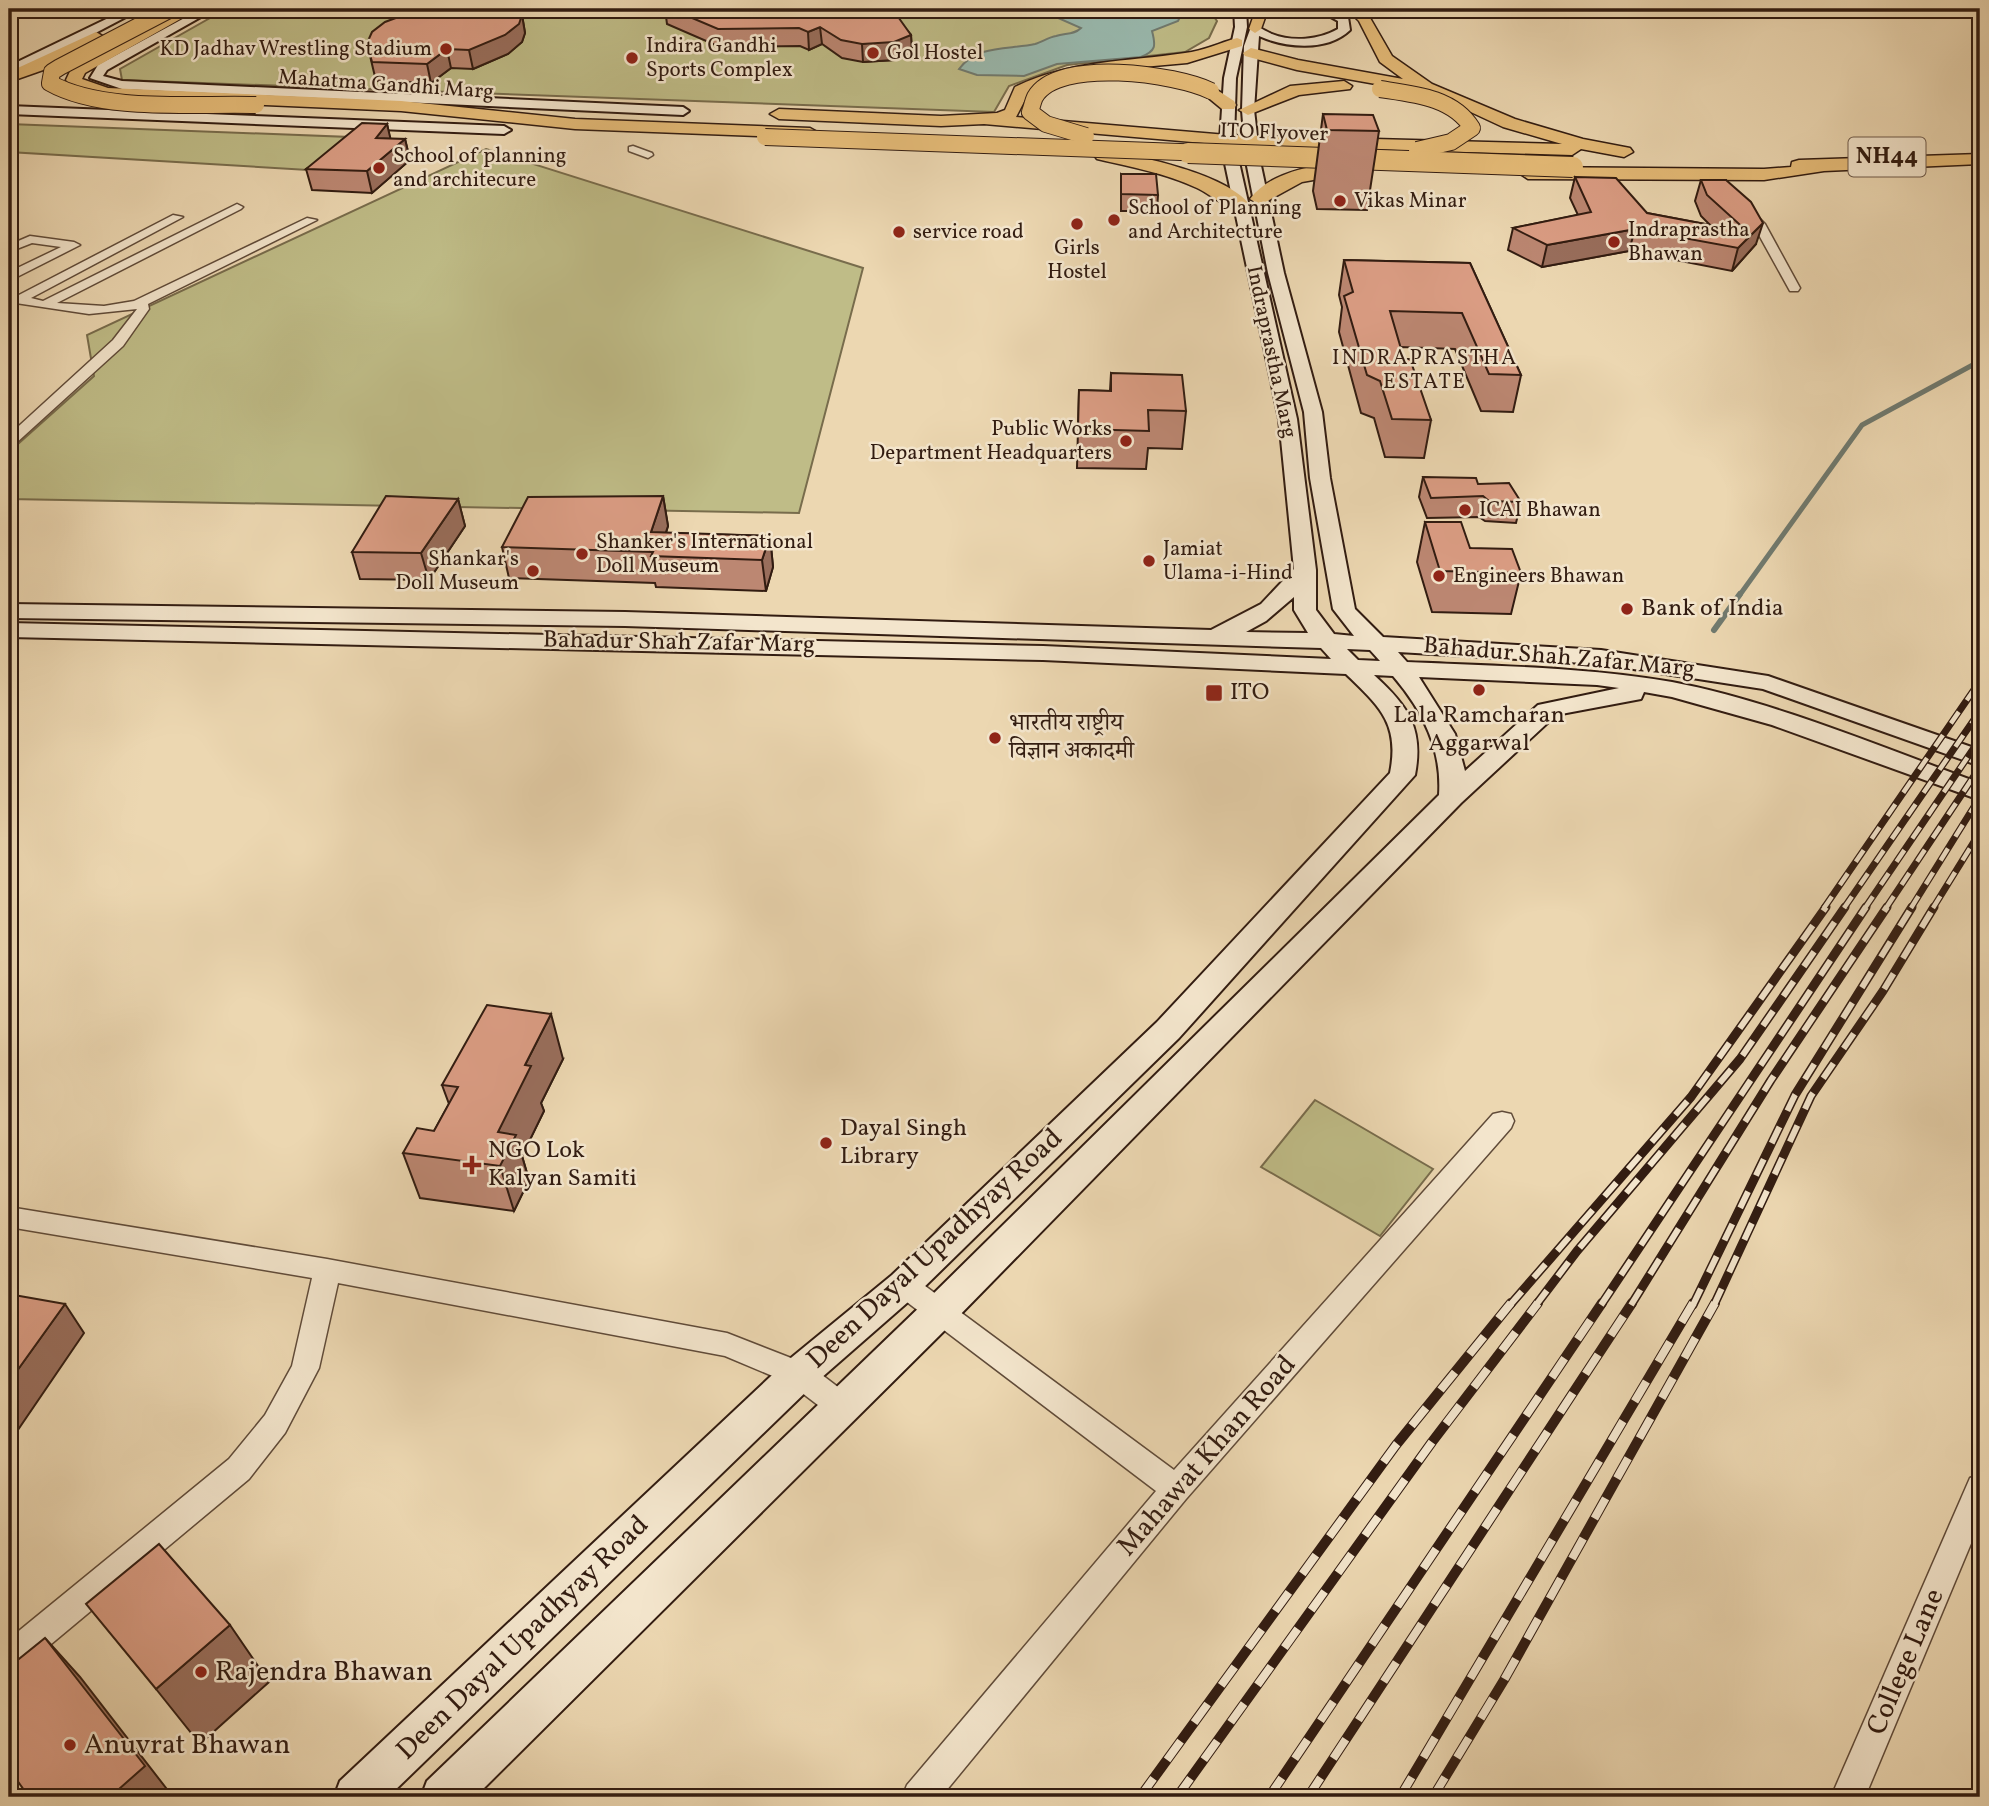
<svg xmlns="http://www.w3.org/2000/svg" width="1989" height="1806" font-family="Vollkorn,'Noto Serif Devanagari',serif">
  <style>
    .green { fill: #bfbc87; stroke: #786c4c; stroke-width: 2 }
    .water { fill: #99b9ae; stroke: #707a6f; stroke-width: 2 }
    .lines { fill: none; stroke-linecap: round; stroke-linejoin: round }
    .stream-far1 { stroke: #707a6f; stroke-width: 5 }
    .stream { stroke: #707a6f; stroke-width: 6 }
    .street-casing { stroke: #604b39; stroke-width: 3 }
    .secondary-casing { stroke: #321c11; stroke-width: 4 }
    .primary-casing { stroke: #321c11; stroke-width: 3 }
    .highway-casing { stroke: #321c11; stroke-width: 3 }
    .street { fill: #f3e5cc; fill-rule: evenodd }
    .secondary { fill: #f3e5cc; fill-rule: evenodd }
    .primary { fill: #e6bc78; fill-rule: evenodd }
    .highway { fill: #e6bc78; fill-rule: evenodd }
    .rail-far2-casing { stroke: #321c11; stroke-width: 7 }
    .rail-far1-casing { stroke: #321c11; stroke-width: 9 }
    .rail-casing { stroke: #321c11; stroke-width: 10 }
    .rail-far2 { stroke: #f3e5cc; stroke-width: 4.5; stroke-dasharray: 14; stroke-linecap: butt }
    .rail-far1 { stroke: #f3e5cc; stroke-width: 6; stroke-dasharray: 18; stroke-linecap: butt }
    .rail { stroke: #f3e5cc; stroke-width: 8; stroke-dasharray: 23; stroke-linecap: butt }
    .highway-bridge-far1-casing { stroke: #321c11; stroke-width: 18; stroke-linecap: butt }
    .highway-bridge-casing { stroke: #321c11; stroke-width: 22; stroke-linecap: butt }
    .highway-bridge-far1 { stroke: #e6bc78; stroke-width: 16 }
    .highway-bridge { stroke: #e6bc78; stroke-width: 20 }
    .wall { fill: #bc8772; stroke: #321c11; stroke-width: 2 }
    .shaded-wall { fill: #996e5c; stroke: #321c11; stroke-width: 2 }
    .building { fill: #db9d84; stroke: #321c11; stroke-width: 2 }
    .poi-dot { fill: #8f2418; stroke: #f3e5cc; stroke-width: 2.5 }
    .labels { text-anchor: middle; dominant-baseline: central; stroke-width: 5; stroke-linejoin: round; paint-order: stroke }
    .far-poi-label { font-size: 21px; fill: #321c11; stroke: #f3e5cc; text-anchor: start }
    .far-street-label { font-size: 21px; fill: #321c11; stroke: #f3e5cc }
    .far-neighbourhood-label { font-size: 21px; letter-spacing: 2px; fill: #321c11; stroke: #f3e5cc }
    .shield { fill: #f3e5cc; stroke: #6c5849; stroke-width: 2 }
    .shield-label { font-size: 23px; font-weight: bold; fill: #321c11 }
    .poi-label { font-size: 24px; fill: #321c11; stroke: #f3e5cc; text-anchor: start }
    .street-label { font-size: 24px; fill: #321c11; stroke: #f3e5cc }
    .near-street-label { font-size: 28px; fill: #321c11; stroke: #f3e5cc }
    .near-poi-label { font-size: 28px; fill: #321c11; stroke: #f3e5cc; text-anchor: start }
  </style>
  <rect width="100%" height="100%" fill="#ecd7b1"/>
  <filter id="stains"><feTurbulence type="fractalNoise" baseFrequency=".00286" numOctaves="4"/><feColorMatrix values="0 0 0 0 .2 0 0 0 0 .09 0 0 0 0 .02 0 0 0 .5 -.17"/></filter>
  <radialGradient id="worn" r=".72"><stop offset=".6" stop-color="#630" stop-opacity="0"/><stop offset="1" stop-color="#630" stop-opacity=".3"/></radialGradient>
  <g class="green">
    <path d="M226,9h982l9,12 -8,17 -24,14 -118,13 -58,21 -15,26 -872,-32 -2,-11z"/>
    <path d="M9,124l340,13 -41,33 -299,-18z"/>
    <path d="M486,149l377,119 -64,245 -790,-14v-47l85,-76 -7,-41z"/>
    <path d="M1315,1100l118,69 -53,67 -119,-69z"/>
  </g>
  <path class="water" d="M965,9h205l11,6 -3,6 -26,10c4,15 4,20 -11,26l-84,7 -33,12 -47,-1 -18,-6c19,-25 49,-19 76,-25 7,-2 14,-7 21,-8 9,-3 18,-1 25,-8l-34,-15 -48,2z"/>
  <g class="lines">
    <path class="stream-far1" d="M1739,596l123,-171 118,-64"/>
    <path class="stream" d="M1714,630l26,-36"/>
    <defs>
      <g id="street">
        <path d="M633,146l19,7 1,2 -5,3 -19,-7v-4z"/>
        <path d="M237,204l6,3 -2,2 -184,94 47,3 30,-5 173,-83 10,2 -169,84 1,5 -26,37 -109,99 -5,1v-11l104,-95 24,-31 -48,5 -80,-12v-8l8,2 156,-81 10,2 -152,81 12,3z"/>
        <path d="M1739,206h8l18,18 35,64 -2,3h-8l-36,-65 -15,-16z"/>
        <path d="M30,236l44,6 6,3 -71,36v-9l52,-25 -29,-4 -23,9v-7z"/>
        <path d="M1502,1112l9,2 3,7 -3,7 -325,371 -245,298h-39l5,-12 249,-294 -261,-198 -4,-8 4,-8 9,-3 9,3 261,193 319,-356z"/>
        <path d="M9,1207l318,52 400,74 82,32 42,32 4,9 -4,9 -10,4 -10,-4 -42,-32 -64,-27 -387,-73 -19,85 -34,65 -36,46 -229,191 -11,5v-36l220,-180 36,-44 27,-49 20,-88 -303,-51z"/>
        <path d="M1980,1474v48l-115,275h-34l139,-319z"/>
      </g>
      <g id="secondary">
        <path d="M127,9h14l-110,58 -22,7v-8z"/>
        <path d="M201,9h14l-108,61 -4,6 19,5 561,26 6,4 -6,4 -561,-26 -32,-11 8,-13z"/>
        <path d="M1234,9h12l1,18 -11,51 -2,62 63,279 19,151v40l18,24 20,2 -21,-27 -23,-131 -6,-66 -36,-139 -22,-112 -4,-51 2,-64 7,-19c9,-1 13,4 21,7 20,8 47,6 66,-5v-8l-22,-12h14l18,8 2,13c-23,22 -65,18 -91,6l-5,74 6,51 24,112 38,139 8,66 25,131 28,28 218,13 167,26 212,74v16l-217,-77 -162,-25 -203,-12 9,10c88,4 178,5 265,20 101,19 211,66 308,101v17l-208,-75 -100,-28 -28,-5 -3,7 -85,16 -95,88 -508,519 -478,475h-54l6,-16 500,-481 512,-505c3,-46 -16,-84 -46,-119l-19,-1c34,31 50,53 41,100l-236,263 -263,257 -104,91 -424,411h-54l6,-16 446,-419 106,-87 265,-253 233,-249c10,-50 -11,-67 -44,-99l-303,-14 -1034,-23v-14l1034,23 288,13 -10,-11 -696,-22 -616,-8v-14l616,8 586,18 50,-26 33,-35 -15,-150 -59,-279 4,-62 11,-51zM1294,597v13l14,23 -62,-1 20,-11zM1347,649l23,1 10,11 -22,-1zM1419,677l178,8 22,3 -81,17 -73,66 -10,-37z"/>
        <path d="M9,106l495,20 7,4 -7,4 -495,-20z"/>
      </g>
      <path id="primary" d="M1256,9h12l-7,20 -6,4 -6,-4z"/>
      <g id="highway">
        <path d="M181,9h17l-113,64 -3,6 26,9 293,13 174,18 235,9 9,5 -9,5 -235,-9 -174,-18 -294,-13 -34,-10 -7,-8 6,-13z"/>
        <path d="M1347,9l19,2 26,45 40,28 83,35 68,20 47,9 3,4 -9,5 -43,-8 -9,6 -345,-10 -243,-21 -43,2 -162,-7 -9,-5 9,-5 162,7 56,-3 8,-3 10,-23c56,-27 110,-25 170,-34 18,-2 34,-10 52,-15l5,2v6l-55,17 -89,8 -34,7 -36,16 -12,23 211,18 335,9 -59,-17 -71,-33 -135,-24 -52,-14 -2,-3 8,-5 47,12 105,19 -23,-17 -21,-41z"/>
        <path d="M96,32l8,5 -3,3 -55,29 -37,13v-10z"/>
        <path d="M1344,81l8,5 -2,3 -51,6 -51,20 -9,-5 51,-24z"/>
        <path d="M1211,86l23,15 2,4 -2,4h-12l-17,-14v-8z"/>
        <path d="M1103,150c37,6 124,24 147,55l-3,4c-17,4 -35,-14 -50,-21 -32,-15 -66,-21 -100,-29l-3,-4z"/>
        <path d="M1980,154v10l-156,7 -60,9 -236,-1 -9,-6 9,-6 236,2 27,-2 1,-5 7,-2z"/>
        <path d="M1363,160l7,2 2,4 -2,4 -68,12 -42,23 -10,-6c24,-32 77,-35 113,-39z"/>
      </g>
    </defs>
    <use href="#street" class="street-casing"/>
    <use href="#secondary" class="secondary-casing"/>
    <use href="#primary" class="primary-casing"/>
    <use href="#highway" class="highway-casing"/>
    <use href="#street" class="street"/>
    <use href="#secondary" class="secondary"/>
    <use href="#primary" class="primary"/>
    <use href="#highway" class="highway"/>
    <defs>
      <g id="rail-far2">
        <path d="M1824,908l156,-227"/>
        <path d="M1844,908l136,-197"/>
        <path d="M1865,908l115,-169"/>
        <path d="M1886,908l94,-141"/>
        <path d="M1911,908l69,-111"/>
        <path d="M1933,908l47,-76"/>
      </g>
      <g id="rail-far1">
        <path d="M1510,1305l181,-208 135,-190"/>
        <path d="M1536,1305l41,-54 163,-192 105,-152"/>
        <path d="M1601,1305l265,-398"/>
        <path d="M1631,1305l140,-225 116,-173"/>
        <path d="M1693,1305l102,-210 117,-188"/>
        <path d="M1714,1305l97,-209 72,-105 51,-84"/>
      </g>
      <g id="rail">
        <path d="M1140,1797l256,-352 115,-142"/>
        <path d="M1177,1797l255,-355 106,-139"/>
        <path d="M1269,1797l333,-494"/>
        <path d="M1308,1797l324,-494"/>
        <path d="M1400,1797l293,-494"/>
        <path d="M1433,1797l71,-117 211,-377"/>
      </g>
    </defs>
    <use href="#rail-far2" class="rail-far2-casing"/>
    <use href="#rail-far1" class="rail-far1-casing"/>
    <use href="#rail" class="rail-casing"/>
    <use href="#rail-far2" class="rail-far2"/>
    <use href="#rail-far1" class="rail-far1"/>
    <use href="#rail" class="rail"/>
    <defs>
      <g id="highway-bridge-far1">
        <path d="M171,9l-111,58 -8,5 -2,11c53,30 146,20 206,22"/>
        <path d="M1380,89c33,5 73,8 92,39l-21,14 -34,8"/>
        <path d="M1086,136l-40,-12 -16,-12c2,-5 3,-11 5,-15 23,-40 142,-23 176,-6"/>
        <path d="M765,137l470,17"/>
      </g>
      <path id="highway-bridge" d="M1188,153l385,14"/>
    </defs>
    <use href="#highway-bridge-far1" class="highway-bridge-far1-casing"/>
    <use href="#highway-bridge" class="highway-bridge-casing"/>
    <use href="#highway-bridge-far1" class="highway-bridge-far1"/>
    <use href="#highway-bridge" class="highway-bridge"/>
  </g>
  <g class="wall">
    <path d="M665,9h237v1l-10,2 19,23 1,18 -17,7 -32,2 -21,-4 -20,-14 -13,6 -9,-4 -80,1 -53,-23z"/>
    <path d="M522,15l3,18 -3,9 -14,12 -35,15 -22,-1 -20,15 -55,-2 -9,-38z"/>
    <path d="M1323,114l56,17 -12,79 -50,-1 -4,-18z"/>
    <path d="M387,124l3,15h15l5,21 -38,33 -60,-3 -6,-21z"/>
    <path d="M1121,174l37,21 -1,16h-36z"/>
    <path d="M1575,177l72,36 63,12 -9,-9 -6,-15 6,-21h25l30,64 -24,27 -103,-20 -87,16 -34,-17 5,-22 65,-13 -8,-17z"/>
    <path d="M1344,260l126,3 51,112 -8,37 -32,-1 -26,-62 -54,-2 3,12 27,61 -7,38 -39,-1 -11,-39 -13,-5 -22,-81 3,-25 -3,-12z"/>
    <path d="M1111,373l75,38 -4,38 -34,-1 -2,21 -69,-1 2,-78 31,1z"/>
    <path d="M1423,477l55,7 43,18 -5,21 -31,-2 -6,-4 -52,1 -8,-21z"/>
    <path d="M663,496l5,30 -2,7 104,3 3,31 -7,24 -110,-4 -1,-4 -146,-5 -7,-31z"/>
    <path d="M458,499l7,27 -36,54 -69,-1 -8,-27z"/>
    <path d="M1425,522l45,26 51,25 -10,41 -79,-2 -15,-50z"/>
    <path d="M563,1059l-22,44 3,8 -22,45 7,24 -15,31 -94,-13 -17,-45 31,-22 15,-27 -7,-19z"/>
  </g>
  <g class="shaded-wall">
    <path d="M864,9h38v1l-37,9z"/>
    <path d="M522,15l3,18 -3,9 -14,12 -35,15 -4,-19z"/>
    <path d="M820,27l2,17 -13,6 -1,-18z"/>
    <path d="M911,35l1,18 -17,7 -32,2 -1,-18z"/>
    <path d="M447,49l4,19 -20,15 -4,-19z"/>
    <path d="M387,124l5,21 -16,-7z"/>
    <path d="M405,139l5,21 -38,33 -5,-22z"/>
    <path d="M1763,223l-7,21 -24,27 6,-23z"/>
    <path d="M1635,229l-6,22 -87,16 5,-22z"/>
    <path d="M663,496l5,30 -10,30 -7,-24z"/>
    <path d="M458,499l7,27 -36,54 -8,-27z"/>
    <path d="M770,536l3,31 -7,24 -4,-31z"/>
    <path d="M551,1014l12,45 -22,44 3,8 -22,45 7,24 -15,31 -14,-45 -2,-34 27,-67z"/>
    <path d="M65,1304l19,29 -75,110v-61z"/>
    <path d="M230,1625l39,57 -69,62 -44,-55z"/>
    <path d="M45,1638l35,39 93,120h-63z"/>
  </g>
  <g class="building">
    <path d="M420,9h98l4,6 -3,9 -14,11 -36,15 -22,-1 -20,15 -55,-2 -5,-19 5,-11 13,-10z"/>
    <path d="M671,9h211l14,5 15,21 -17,7 -32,2 -21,-4 -21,-13 -12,5 -9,-4 -81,1z"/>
    <path d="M1323,114l50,1 6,16 -52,-1z"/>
    <path d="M362,123l25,1 -11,14 29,1 -38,32 -61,-2z"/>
    <path d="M1121,174h35l2,21 -37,-1z"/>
    <path d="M1575,177l41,1 31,35 101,19 -41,-37 -6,-15h25l25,22 12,21 -25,25 -103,-19 -88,16 -34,-17 78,-16z"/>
    <path d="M1344,260l126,3 51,112 -32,-1 -27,-61 -72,-2 14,48h6l21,61 -39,-1 -12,-38 -13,-6 -23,-79 9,-4z"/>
    <path d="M1111,373l71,2 4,36 -38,-1 1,21 -71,-2 1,-39 32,1z"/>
    <path d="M1423,477l53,1 2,6 31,-1 12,19 -32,-1 -6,-5 -52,2z"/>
    <path d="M386,496l72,3 -37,54 -69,-1z"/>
    <path d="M663,496l-12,36 119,4 -8,24 -111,-4 2,-4 -151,-5 26,-50z"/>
    <path d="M1425,522h36l9,26 42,1 9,24 -81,-2z"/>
    <path d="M487,1005l64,9 -26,51 6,1 -33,66 18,3 -16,31 -97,-13 14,-25 17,3 24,-44 -16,-2z"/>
    <path d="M14,1295l51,9 -56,78v-80z"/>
    <path d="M159,1544l71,81 -74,64 -70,-85z"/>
    <path d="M45,1638l100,128 -35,31h-81l-20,-28v-102z"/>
  </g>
  <g class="poi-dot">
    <circle cx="446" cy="49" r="7"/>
    <circle cx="873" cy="53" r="7"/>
    <circle cx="632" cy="58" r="7"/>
    <circle cx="379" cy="168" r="7"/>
    <circle cx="1340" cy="201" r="7"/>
    <circle cx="1114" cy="220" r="7"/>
    <circle cx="1077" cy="224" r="7"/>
    <circle cx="899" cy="232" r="7"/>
    <circle cx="1614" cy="242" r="7"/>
    <circle cx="1126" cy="441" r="7"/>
    <circle cx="1465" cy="510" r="7"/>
    <circle cx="582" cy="554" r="7"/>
    <circle cx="1149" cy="561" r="7"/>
    <circle cx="533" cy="571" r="7"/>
    <circle cx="1439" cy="576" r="7"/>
    <circle cx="1627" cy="609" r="7"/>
    <circle cx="1479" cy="690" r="7"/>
    <rect x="1205" y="684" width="18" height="18" rx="3.5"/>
    <circle cx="995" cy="738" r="7"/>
    <circle cx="826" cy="1143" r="7"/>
    <path d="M468.5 1154.5h7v7h7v7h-7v7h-7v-7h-7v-7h7z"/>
    <circle cx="201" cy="1672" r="7"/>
    <circle cx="70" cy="1745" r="7"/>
  </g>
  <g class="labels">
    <g class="far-poi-label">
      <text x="646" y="46">Indira Gandhi<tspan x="646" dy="24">Sports Complex</tspan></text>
      <text x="432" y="49" text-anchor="end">KD Jadhav Wrestling Stadium</text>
      <text x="887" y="53">Gol Hostel</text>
      <text x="393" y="156">School of planning<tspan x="393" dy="24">and architecure</tspan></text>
      <text x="1354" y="201">Vikas Minar</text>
      <text x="1128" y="208">School of Planning<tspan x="1128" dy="24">and Architecture</tspan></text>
      <text x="1628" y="230">Indraprastha<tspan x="1628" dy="24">Bhawan</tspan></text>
      <text x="913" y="232">service road</text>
      <text x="1077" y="248" text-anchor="middle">Girls<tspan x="1077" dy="24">Hostel</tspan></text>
      <text x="1112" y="429" text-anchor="end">Public Works<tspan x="1112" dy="24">Department Headquarters</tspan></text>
      <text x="1479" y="510">ICAI Bhawan</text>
      <text x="596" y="542">Shanker's International<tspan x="596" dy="24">Doll Museum</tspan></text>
      <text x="1163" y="549">Jamiat<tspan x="1163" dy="24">Ulama-i-Hind</tspan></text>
      <text x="519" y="559" text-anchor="end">Shankar's<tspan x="519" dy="24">Doll Museum</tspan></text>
      <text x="1453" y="576">Engineers Bhawan</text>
    </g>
    <g class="far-street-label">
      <text transform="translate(386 85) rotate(4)">Mahatma Gandhi Marg</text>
      <text transform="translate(1274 133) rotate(2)">ITO Flyover</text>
      <text transform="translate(1271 352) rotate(78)">Indraprastha Marg</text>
    </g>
    <g class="far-neighbourhood-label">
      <text x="1425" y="358">INDRAPRASTHA<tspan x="1425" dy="24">ESTATE</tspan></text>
    </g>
    <rect class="shield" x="1848.5" y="137.5" width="77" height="39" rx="5"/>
    <g class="shield-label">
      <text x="1887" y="157">NH44</text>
    </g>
    <g class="poi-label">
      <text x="1641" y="609">Bank of India</text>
      <text x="1230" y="693">ITO</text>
      <text x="1479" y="716" text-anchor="middle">Lala Ramcharan<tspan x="1479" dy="28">Aggarwal</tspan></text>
      <text x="1009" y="724">भारतीय राष्ट्रीय<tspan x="1009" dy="28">विज्ञान अकादमी</tspan></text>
      <text x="840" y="1129">Dayal Singh<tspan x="840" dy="28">Library</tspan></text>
      <text x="488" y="1151">NGO Lok<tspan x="488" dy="28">Kalyan Samiti</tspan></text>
    </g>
    <g class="street-label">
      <text transform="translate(679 643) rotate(1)">Bahadur Shah Zafar Marg</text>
      <text transform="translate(1559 658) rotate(5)">Bahadur Shah Zafar Marg</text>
    </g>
    <g class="near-street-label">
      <text transform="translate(935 1249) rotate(-43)">Deen Dayal Upadhyay Road</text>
      <text transform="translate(1207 1456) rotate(-49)">Mahawat Khan Road</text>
      <text transform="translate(523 1638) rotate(-44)">Deen Dayal Upadhyay Road</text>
      <text transform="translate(1906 1662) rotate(-67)">College Lane</text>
    </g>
    <g class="near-poi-label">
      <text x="215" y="1672">Rajendra Bhawan</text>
      <text x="84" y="1745">Anuvrat Bhawan</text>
    </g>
  </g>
  <rect width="1989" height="1806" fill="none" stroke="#ecd7b1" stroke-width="35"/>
  <rect x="10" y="10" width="1968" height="1785" fill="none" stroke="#321c11" stroke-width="3.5"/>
  <rect x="18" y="18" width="1954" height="1771" fill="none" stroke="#321c11" stroke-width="2"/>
  <rect width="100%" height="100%" filter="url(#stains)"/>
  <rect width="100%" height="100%" fill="url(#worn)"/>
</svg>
